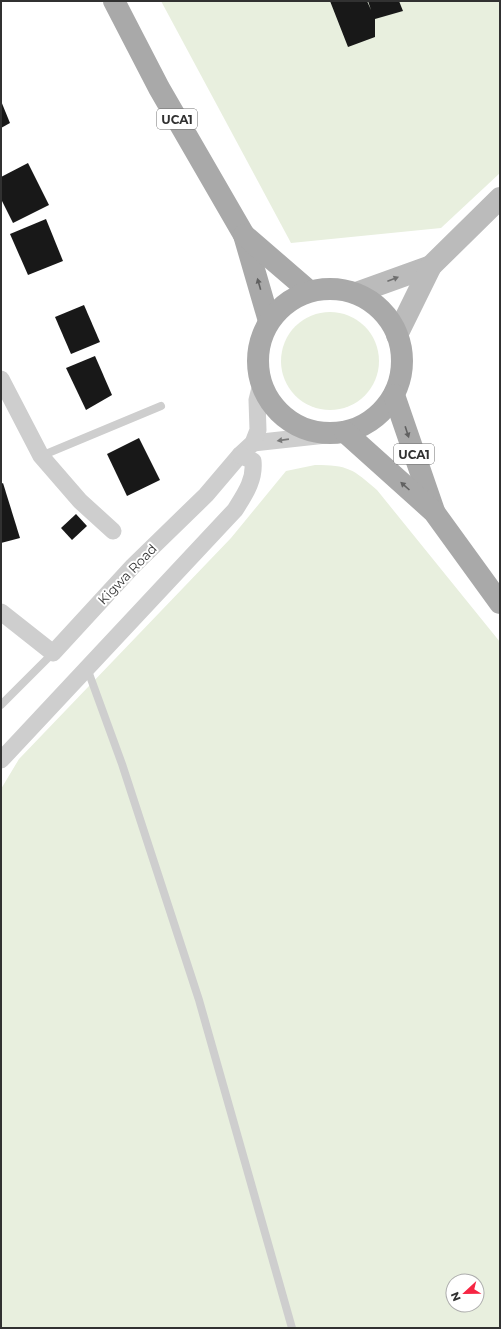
<svg xmlns="http://www.w3.org/2000/svg" width="501" height="1329" font-family="Montserrat,sans-serif">
  <style>
    .green { fill: #e8efde; fill-rule: evenodd }
    .building { fill: #181818 }
    .lines { fill: none; stroke-linecap: round; stroke-linejoin: round }
    .lane { stroke: #cecece; stroke-width: 8 }
    .street { stroke: #cecece; stroke-width: 17 }
    .secondary { stroke: #bbb; stroke-width: 22 }
    .primary { stroke: #a9a9a9; stroke-width: 22 }
    .oneway { fill: #6f6f6f }
    .oneway2 { fill: #616161 }
    .oneway3 { fill: #787878 }
    .labels { text-anchor: middle; dominant-baseline: central; stroke-width: 4; stroke-linejoin: round; paint-order: stroke }
    .shield { fill: #fff; stroke: #6f6f6f; stroke-width: 1 }
    .shield-label { font-size: 12px; font-weight: bold; fill: #313131 }
    .street-label { font-size: 13px; fill: #313131; stroke: #fff }
  </style>
  <rect width="100%" height="100%" fill="#fff"/>
  <g class="green">
    <path d="M161,1h339v172l-59,55 -150,15z"/>
    <circle cx="330" cy="361" r="49"/>
    <path d="M315,465c33,0 38,4 62,25l123,152v686h-499v-539l18,-30 212,-221 55,-67zM453,1281h24v24h-24z"/>
  </g>
  <g class="building">
    <path d="M330,1h37l4,9 -3,-9h31l4,10 -28,8v18l-27,10z"/>
    <path d="M1,101l9,22 -9,5z"/>
    <path d="M28,163l21,42 -36,18 -12,-24v-22z"/>
    <path d="M46,219l17,42 -35,14 -18,-41z"/>
    <path d="M84,305l16,37 -29,12 -16,-37z"/>
    <path d="M95,356l17,39 -26,15 -20,-42z"/>
    <path d="M139,438l21,42 -33,16 -20,-42z"/>
    <path d="M3,483l17,55 -19,5v-59z"/>
    <path d="M76,514l11,12 -15,14 -11,-12z"/>
  </g>
  <g class="lines">
    <g class="lane">
      <path d="M41,456l120,-50"/>
      <path d="M87,668l35,96 77,236 93,328"/>
      <path d="M1,705l52,-52"/>
    </g>
    <g class="street">
      <path d="M1,379l40,77 39,45 33,30"/>
      <path d="M253,443l82,-9"/>
      <path d="M1,612l52,41 80,-87 73,-71 34,-40 13,-12 5,-13 -1,-30 4,-16"/>
      <path d="M1,760l234,-250c10,-16 20,-30 18,-49l-13,-6"/>
    </g>
    <g class="secondary">
      <path d="M356,293l75,-27"/>
      <path d="M397,335l34,-69 69,-68"/>
    </g>
    <g class="primary">
      <path d="M114,1l45,87 85,147 25,86"/>
      <path d="M244,235l65,56"/>
      <circle cx="330" cy="361" r="72"/>
      <path d="M394,395l40,116"/>
      <path d="M345,432l89,80 66,91"/>
    </g>
  </g>
  <defs><path id="oneway-solid" d="M-6-.8H1V-3.2L6.5 0L1 3.2V.8H-6Z"/></defs>
  <use class="oneway" href="#oneway-solid" transform="translate(393 279) rotate(-21)"/>
  <g class="oneway2">
    <use href="#oneway-solid" transform="translate(259 284) rotate(-106)"/>
    <use href="#oneway-solid" transform="translate(407 432) rotate(72)"/>
    <use href="#oneway-solid" transform="translate(405 486) rotate(-138)"/>
  </g>
  <use class="oneway3" href="#oneway-solid" transform="translate(283 440) rotate(172)"/>
  <g class="labels">
    <g class="shield">
      <rect x="157" y="109" width="40" height="20" rx="3"/>
      <rect x="394" y="444" width="40" height="20" rx="3"/>
    </g>
    <g class="shield-label">
      <text x="177" y="119">UCA1</text>
      <text x="414" y="454">UCA1</text>
    </g>
    <g class="street-label">
      <text transform="translate(127 574) rotate(-46)">Kigwa Road</text>
    </g>
  </g>
  <rect width="501" height="1329" fill="none" stroke="#313131" stroke-width="4"/>
  <g transform="translate(465 1293) rotate(248)"><circle r="19" fill="#ffffff" stroke="#adadad"/>
  <path d="M0-3L7 15L0 10L-7 15Z" fill="#f62543"/>
  <text y="-6" font-size="11" font-weight="bold" text-anchor="middle" fill="#313131">N</text>
  </g>
</svg>
